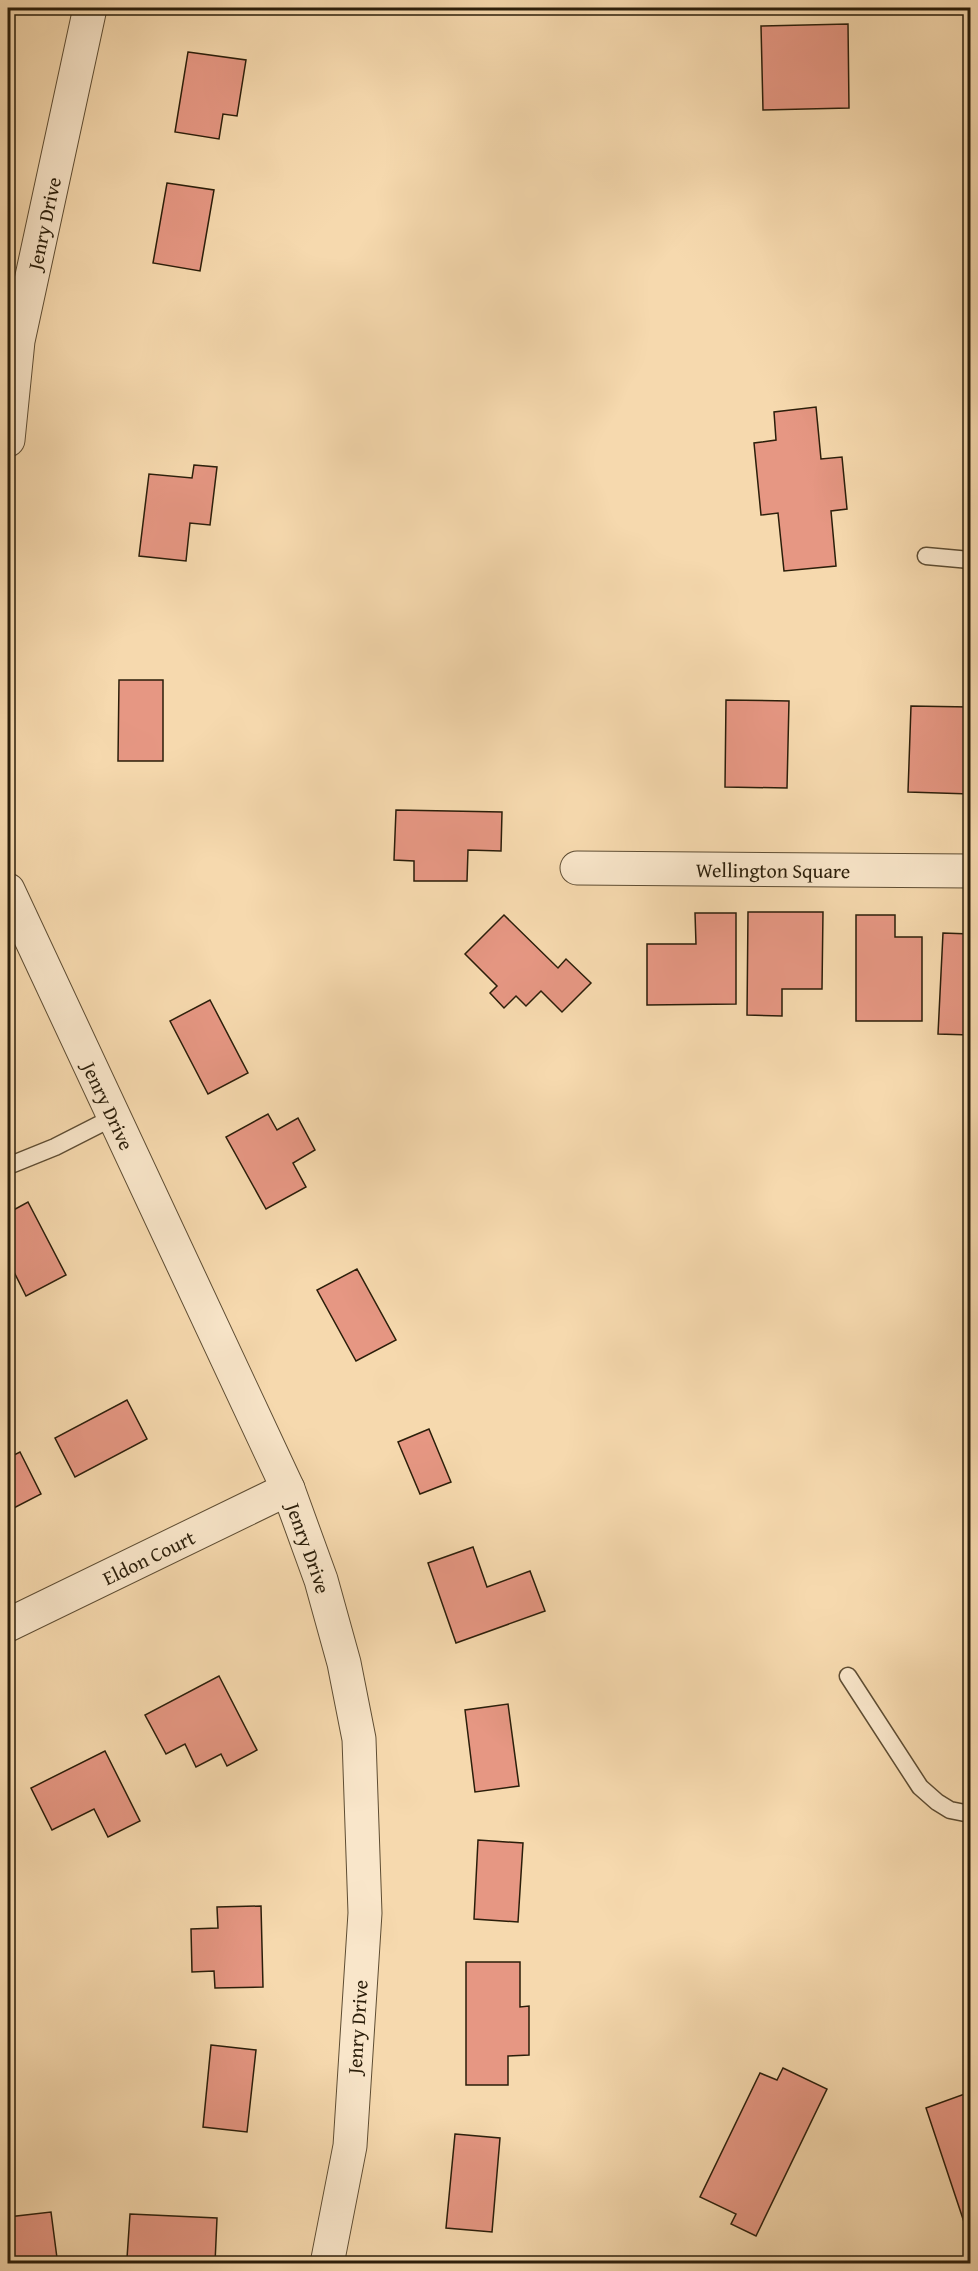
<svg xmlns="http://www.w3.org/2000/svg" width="978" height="2271" font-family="'Gentium Book Plus',serif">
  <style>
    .building { fill: #e69783; stroke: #2b1e0a; stroke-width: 1.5 }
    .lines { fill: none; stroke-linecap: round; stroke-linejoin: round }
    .lane-casing { stroke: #5e4d33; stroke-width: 19 }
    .street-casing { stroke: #5e4d33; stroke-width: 35 }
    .lane { stroke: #f9e6ca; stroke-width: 16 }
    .street { stroke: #f9e6ca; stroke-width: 33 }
    .labels { text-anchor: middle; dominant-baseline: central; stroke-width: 6; stroke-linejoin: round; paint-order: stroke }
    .street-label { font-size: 20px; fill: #2b1e0a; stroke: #f9e6ca }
  </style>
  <rect width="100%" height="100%" fill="#f6d9ae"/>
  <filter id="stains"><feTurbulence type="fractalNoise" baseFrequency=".00333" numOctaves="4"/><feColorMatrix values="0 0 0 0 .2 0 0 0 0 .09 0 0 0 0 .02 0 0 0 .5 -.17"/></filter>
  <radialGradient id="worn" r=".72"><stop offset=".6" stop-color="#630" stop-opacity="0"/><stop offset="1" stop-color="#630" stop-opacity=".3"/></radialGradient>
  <g class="building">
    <path d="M848,24l1,84 -86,2 -2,-84z"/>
    <path d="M188,52l58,8 -9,56 -14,-2 -4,25 -44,-7z"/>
    <path d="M167,183l47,7 -14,81 -47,-8z"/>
    <path d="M816,407l5,52 21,-2 5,52 -16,2 5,55 -52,5 -6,-58 -17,2 -7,-72 22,-3 -2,-28z"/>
    <path d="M194,465l23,2 -7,58 -20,-2 -4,38 -47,-5 10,-82 43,4z"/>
    <path d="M119,680h44v81h-45z"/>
    <path d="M726,700l63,1 -2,87 -62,-1z"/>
    <path d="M911,706l59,1v87l-62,-2z"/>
    <path d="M396,810l106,2 -1,39 -33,-1 -1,31h-53v-20l-20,-1z"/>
    <path d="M748,912h75l-1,77h-40v27l-35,-1z"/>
    <path d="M695,913h41v91l-89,1v-61h49z"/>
    <path d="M504,915l54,53 8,-9 25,24 -29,29 -21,-21 -15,15 -10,-10 -12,12 -14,-15 7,-7 -32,-32z"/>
    <path d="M856,915h39v22h27v84h-66z"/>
    <path d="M943,933l27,1v101l-32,-1z"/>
    <path d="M210,1000l38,73 -40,21 -38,-73z"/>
    <path d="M268,1114l9,16 21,-12 17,32 -22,13 13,24 -40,22 -40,-72z"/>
    <path d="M28,1202l38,73 -40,21 -18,-36v-47z"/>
    <path d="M357,1269l39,71 -40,21 -39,-71z"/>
    <path d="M127,1400l20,39 -72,38 -20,-39z"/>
    <path d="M429,1429l22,53 -31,12 -22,-52z"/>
    <path d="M20,1452l21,42 -33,17v-53z"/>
    <path d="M473,1547l14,40 43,-16 15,40 -89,32 -28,-80z"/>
    <path d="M219,1676l38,74 -30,16 -6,-12 -25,13 -11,-23 -19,10 -21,-39z"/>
    <path d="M508,1704l11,82 -44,6 -10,-82z"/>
    <path d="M105,1751l35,70 -32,16 -14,-28 -42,21 -21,-42z"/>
    <path d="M478,1840l45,3 -5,79 -44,-3z"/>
    <path d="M261,1906l2,81 -48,1 -1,-17 -22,1 -1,-43 27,-1 -1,-21z"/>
    <path d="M466,1962h54v45l9,-1v49l-21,1v29h-42z"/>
    <path d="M211,2045l45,5 -9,82 -44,-5z"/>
    <path d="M783,2068l44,21 -71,147 -25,-12 5,-10 -36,-17 60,-124 17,7z"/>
    <path d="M970,2092v148l-44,-132z"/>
    <path d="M455,2134l45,4 -8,94 -46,-4z"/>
    <path d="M51,2212l6,46 -49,6v-47z"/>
    <path d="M130,2214l87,4 -2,45 -88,-5z"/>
  </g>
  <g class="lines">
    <defs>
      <g id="lane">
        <path d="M926,556l44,4"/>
        <path d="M8,1166l47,-19 59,-30"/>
        <path d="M848,1676l72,111 17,15 13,8 20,4"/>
      </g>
      <g id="street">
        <path id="s1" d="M8,440l10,-99 72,-333"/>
        <path id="s2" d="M577,868l393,3"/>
        <path id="s3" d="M8,890l280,599 33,91 23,83 15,76 6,174 -15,233 -23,118"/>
        <path id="s4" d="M8,1625l280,-136"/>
      </g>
    </defs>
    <use href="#lane" class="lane-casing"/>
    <use href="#street" class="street-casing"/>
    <use href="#lane" class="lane"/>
    <use href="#street" class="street"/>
  </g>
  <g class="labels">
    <g class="street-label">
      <text stroke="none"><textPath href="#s1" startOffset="220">Jenry Drive</textPath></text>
      <text stroke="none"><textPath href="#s2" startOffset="196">Wellington Square</textPath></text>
      <text stroke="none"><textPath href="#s3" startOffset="238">Jenry Drive</textPath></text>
      <text stroke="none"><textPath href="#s3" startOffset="724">Jenry Drive</textPath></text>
      <text stroke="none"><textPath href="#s4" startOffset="156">Eldon Court</textPath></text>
      <text transform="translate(357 2027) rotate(-86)">Jenry Drive</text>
    </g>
  </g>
  <rect width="978" height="2271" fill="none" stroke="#f6d9ae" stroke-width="30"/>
  <rect x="9" y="9" width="960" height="2253" fill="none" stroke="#2b1e0a" stroke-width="3"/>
  <rect x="15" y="15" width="948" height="2241" fill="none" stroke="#2b1e0a" stroke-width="1.5"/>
  <rect width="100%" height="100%" filter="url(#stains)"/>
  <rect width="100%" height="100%" fill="url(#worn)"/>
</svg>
